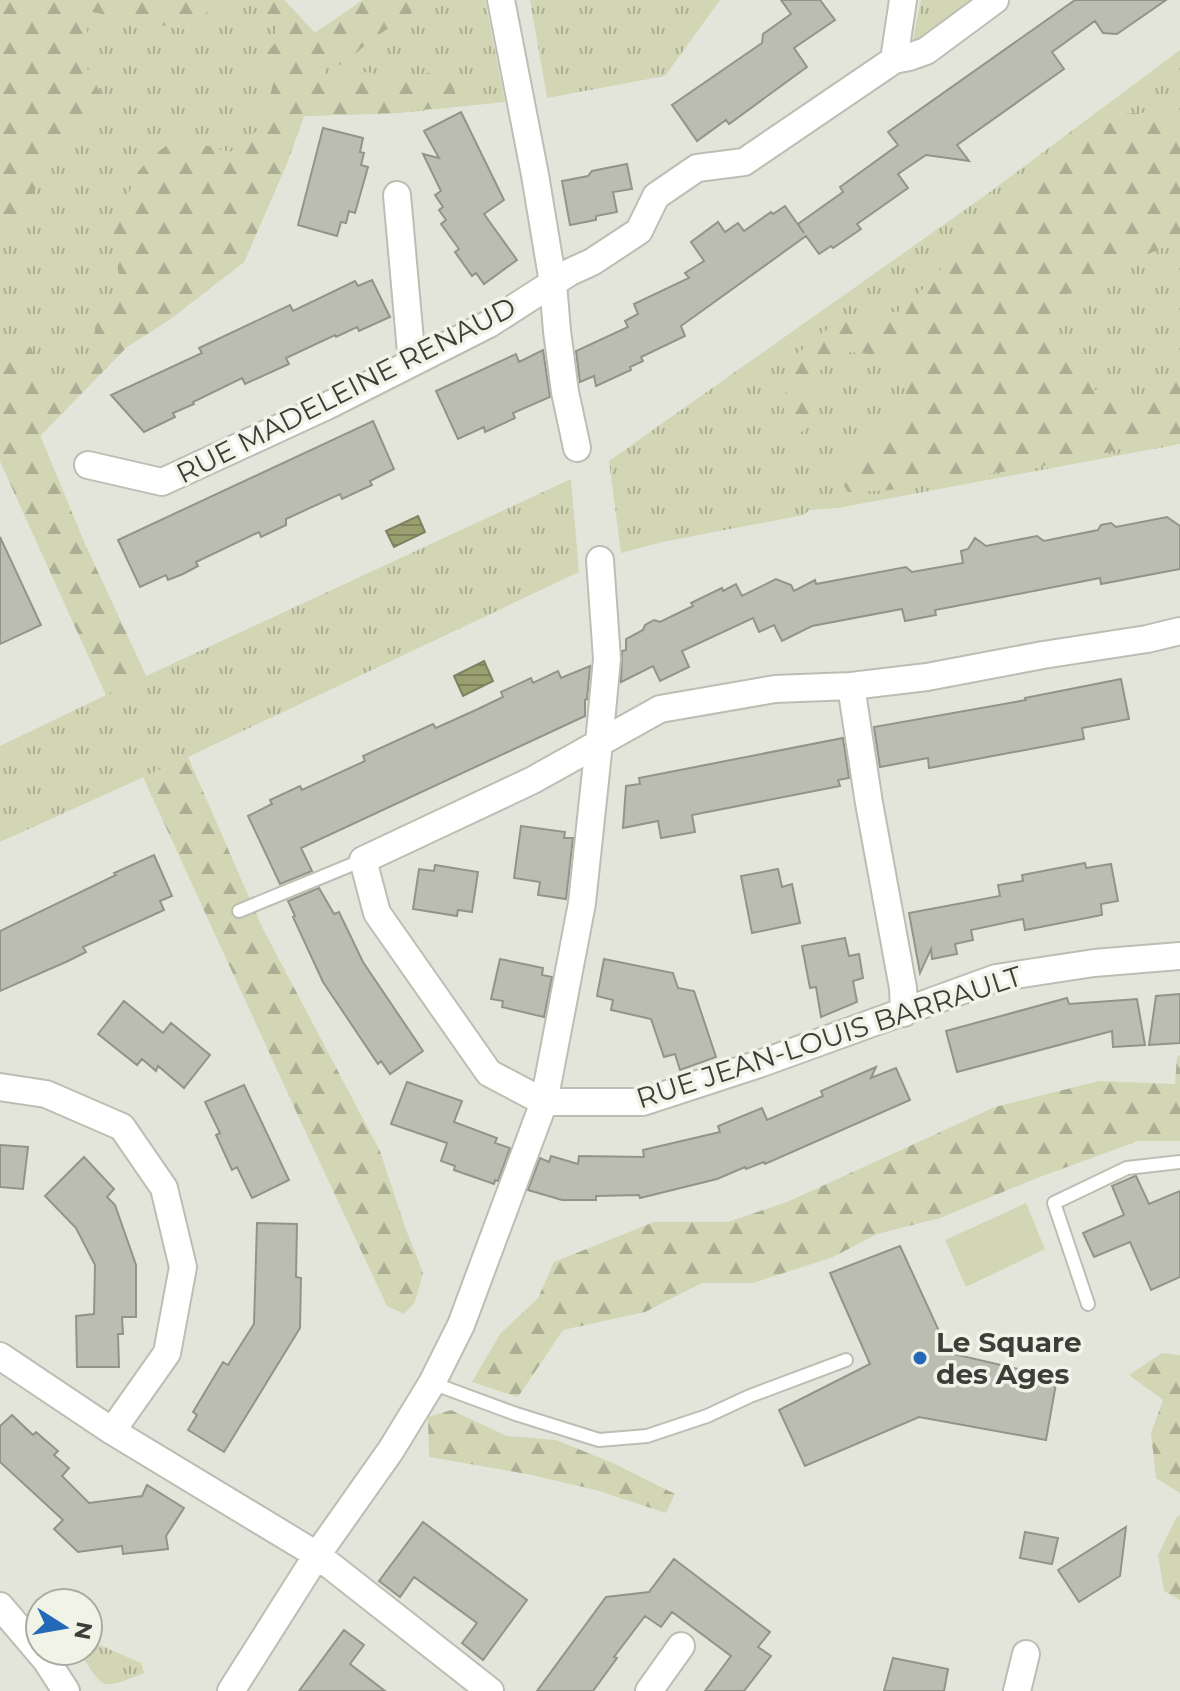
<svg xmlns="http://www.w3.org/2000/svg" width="1180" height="1691" font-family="Montserrat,sans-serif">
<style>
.grass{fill:url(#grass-tufts)}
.forest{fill:url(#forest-firs)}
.pitch{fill:#d2d6b4}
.water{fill:url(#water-rules);stroke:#7e8260;stroke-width:2}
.building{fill:#bcbdb2;stroke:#939489;stroke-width:2}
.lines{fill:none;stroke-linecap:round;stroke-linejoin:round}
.lane-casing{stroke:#bdbeb3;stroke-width:16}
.street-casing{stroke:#bdbeb3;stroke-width:30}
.lane{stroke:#fff;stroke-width:12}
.street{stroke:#fff;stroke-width:26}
.poi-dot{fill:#2468b8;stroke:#f1f3e7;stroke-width:3}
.labels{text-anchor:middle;stroke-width:7;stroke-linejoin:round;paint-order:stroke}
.street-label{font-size:28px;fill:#3d3d39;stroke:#f1f3e7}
.poi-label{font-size:28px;font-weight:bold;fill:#3d3d39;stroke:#f1f3e7;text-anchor:start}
</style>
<defs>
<pattern id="grass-tufts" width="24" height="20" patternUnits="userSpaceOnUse" patternTransform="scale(2)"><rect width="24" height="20" fill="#d2d6b4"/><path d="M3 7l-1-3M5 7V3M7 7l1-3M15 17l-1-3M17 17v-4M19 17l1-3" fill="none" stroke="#acaf93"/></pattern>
<pattern id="forest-firs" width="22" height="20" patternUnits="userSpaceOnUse" patternTransform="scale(2)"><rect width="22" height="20" fill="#d2d6b4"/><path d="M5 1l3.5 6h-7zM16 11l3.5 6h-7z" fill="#acaf93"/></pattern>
<pattern id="water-rules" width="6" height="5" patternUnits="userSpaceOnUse" patternTransform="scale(2)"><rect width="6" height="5" fill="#9a9f70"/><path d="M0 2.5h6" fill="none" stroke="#7f835d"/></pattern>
</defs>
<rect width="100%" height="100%" fill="#e4e5da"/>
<path class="grass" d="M0,0h284l31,33 48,-33h122l20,102 -106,11 -95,3 -17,47 -43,99 -75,58 -42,27 -87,89 44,106 62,134 425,-197 8,93 -391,185 -188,85v-96l106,-51 -106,-234z
M530,0h190l-55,76 -118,22z
M921,0h51l-60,45z
M1180,50v394l-342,64 -29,2 -5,5 -142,27 -41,11 -12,-92 381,-269z
M88,1640l53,23 3,10c-45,18 -39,17 -66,-22h10z"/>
<path class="forest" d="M0,0h219l-30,30 -102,-19v57l23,42 -45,31 -41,66 -24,31z
M259,0h25l31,33 48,-33h68l-60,40 -26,23 -10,3h-11l2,10 14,1 28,-5 37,9 23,-8 23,7 8,25 -60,8 -95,3 -17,47 -43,99 -75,58 -42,27 -87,88 44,107 62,134 -40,19 -106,-234v-119l18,-7 14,14 8,36 15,-1 39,-37 1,-21 8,-11 15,-11 4,-17 -4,-16 -1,-27 -4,-14 25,-58 12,-14 20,-15 20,-2 40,11 32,-25 12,-47 -11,-8c1,-4 -1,-9 1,-14 5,-13 14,-9 13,-30l-2,-2h-6l-10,-11 2,-13z
M1155,112l25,5v120l-9,7 -29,13 -26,6 -53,34 -10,33 23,10 11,24 6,25 27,10 36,-6 24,-13v54l-79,20 -75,15 -42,5 -94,16 -42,2 -13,-20c17,-14 71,-56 71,-78 0,-13 -13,-28 -21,-38l-34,-4 -27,11 -15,29 2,34 -18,11 -10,-16 4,-43 7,-22 29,-24 35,-17 40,-3 21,-19 73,-81 60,-47 70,-51z
M188,757l74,170 118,224 25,76 18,46 -8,29 -11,12 -17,-8 -87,-186 -157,-343z
M1180,1055v86h-42l-101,37 -97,40 -63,16 -44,23 -80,26h-51l-57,29 -82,18 -45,67 -46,-15 28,-48 38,-36 16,-36 100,-40h74l59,-20 208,-95 104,-26 76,3 2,-28z
M1162,1353l18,2v138l-24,-15 -5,-45 12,-33 -34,-25z
M451,1410l56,26 49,4 59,24 60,30 -9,19 -70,-23 -69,-16 -98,-17 -1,-40z
M1180,1515v85l-16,-9 -6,-36 18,-37z"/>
<path class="pitch" d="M1026,1203l19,46 -79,38 -21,-47z"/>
<path class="water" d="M418,516l7,16 -31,15 -8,-16z
M484,661l9,20 -30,15 -9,-20z"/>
<path class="building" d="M781,0h39l15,20 -41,28 13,19 -78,57 -3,-4 -29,21 -25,-36 90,-62 1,-9 28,-20z
M1075,0h91l-49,34 -14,-1 -8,-12 -43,31 12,17 -107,76 12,16 -43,-6 -28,19 10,14 -51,36 4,5 -28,19 -2,-2 -12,8 -13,-18 -125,90 4,10 -44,21 2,4 -13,6 1,3 -35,16 -2,-10 -14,6 -4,-31 52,-24 -3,-6 13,-7 -4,-10 55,-26 -4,-5 19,-12 -13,-19 27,-20 7,10 13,-9 6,8 27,-19 2,2 12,-8 19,27 -6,-9 45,-32 -3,-5 58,-42 -10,-13z
M461,112l43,88 -20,14 33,46 -33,24 -8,-11 -4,3 -17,-24 4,-3 -18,-25 5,-4 -7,-10 4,-3 -8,-12 6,-4 -18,-37 16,4 -15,-27z
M323,128l40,10 -3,14 4,1 -3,12 7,2 -13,46 -6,-2 -3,12 -5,-1 -4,14 -39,-11z
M627,164l5,25 -19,3 4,20 -21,4v4l-26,5 -8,-44 26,-5 4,-5z
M372,280l18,37 -31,14 -2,-4 -21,10 -1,-2 -49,23 3,6 -44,20 -3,-6 -49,24 1,2 -21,9 2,4 -31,15 -33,-37 91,-42 -3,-5 91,-43 3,6 62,-30 3,5z
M543,350l7,47 -37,16 2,5 -30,14 -1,-5 -26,12 -22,-48 80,-37 3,8z
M373,421l21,48 -24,12 2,4 -30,14 -2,-5 -54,25v6l-25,12 -2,-5 -63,30 2,4 -15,8 -15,6 -2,-5 -26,12 -22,-47z
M1167,517l13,9v43l-79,15 -1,-6 -97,19 -68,13 1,5 -31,6 -3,-12 -90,17 -30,15 -8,-16 -15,7 -6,-14 -71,33 7,16 -29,14 -7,-15 -32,16 1,-31 4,-1v-11l17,-9 2,-5 9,-5 6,2 33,-16 -2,-3 31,-15 1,3 13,-7 6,12 34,-17 15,6 3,6 21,-11 1,4 90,-17 6,5 51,-9 -2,-12 7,-2 7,-11 11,8 51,-10 7,5 54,-11 3,-5 10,-2 5,4z
M0,537l41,88 -41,19z
M590,666l-3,33 -2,1v16l-284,132 11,23 -32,13 -32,-68 24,-12 -2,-4 30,-14 2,4 63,-29 -2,-5 70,-32 3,4 42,-19 25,-12 -2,-5 30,-14 2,5 25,-12 3,7z
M1121,679l8,40 -47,9 2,11 -155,29 -1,-10 -48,9 -6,-40 152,-27 -1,-2z
M843,738l6,40 -11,2 2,6 -148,29 3,17 -34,6 -3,-17 -35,7 3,-42 14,-2 -1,-6z
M521,826l44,6 -1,6h9l-7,61 -28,-4 2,-13 -26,-4z
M154,855l18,41 -12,5 4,9 -81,37 3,5 -18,9 -68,30v-60l116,-56 -2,-2z
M1085,863l1,5 25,-4 7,37 -17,3 1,11 -77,15 -2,-11 -52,11 2,10 -18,4 2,10 -25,5 -1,-10 -11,24 -11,-60 91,-17 -2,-11 25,-4 -1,-6z
M435,865l43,7 -6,40 -14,-2 -1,6 -44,-7 6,-40 15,2z
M778,869l4,18 10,-3 8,39 -48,10 -11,-57z
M319,888l15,26 5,-2 24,50 60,89 -33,23 -9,-13 -3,3 -55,-82 -30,-65 2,-1 -7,-15z
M845,938l4,18 10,-2 4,24 -10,3 4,21 -36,15 -5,-30 -6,1 -8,-42z
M500,959l43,9 -1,7 10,2 -8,40 -42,-10 1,-6 -12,-2z
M604,959l69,14 5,15 16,3 22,66 -36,13 -5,-16 -11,3 -13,-38 -40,-9 2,-10 -16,-4z
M1180,994v49l-31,2 7,-49z
M1067,998l2,6 68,-5 8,46 -32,2 -1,-16 -155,41 -11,-41z
M124,1001l39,32 8,-10 39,32 -26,33 -26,-22 -2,5 -14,-12 -5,6 -39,-31z
M876,1067l-5,11 25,-10 14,32 -145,64 -1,-2 -18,7 -1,-2 -28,12 -77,19 -1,-3 -43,1v4h-34l-34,-10 12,-32 9,4 2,-6 27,8 1,-8 65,1 -1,-7 77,-18 -2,-6 44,-18 5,12 56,-24 -2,-5z
M407,1082l55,19 -8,21 43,16 -2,5 15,5 -12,33 -3,-1 -1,4 -40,-14 1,-4 -14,-5 6,-18 -56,-19z
M244,1085l45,95 -37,18 -15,-31 -5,3 -16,-35 4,-2 -15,-31z
M0,1145l28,2 -5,42 -23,-2z
M84,1157l30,32 -7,8 8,8 21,60v52h-14l1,17h-5l1,33h-42l-1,-51 18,-2 1,-49 -19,-37 -31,-32z
M1135,1176h1l13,28 31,-13v86l-29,13 -21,-48 -36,15 -11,-24 41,-18 -12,-29z
M257,1223l40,1 -1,53 5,1 -1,50 -76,124 -36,-22 9,-15 -4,-3 30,-50 5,3 26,-41z
M900,1246l49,107 108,25 -11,62 -127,-23 -114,49 -26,-56 91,-46 -40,-91z
M12,1415l21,20 3,-3 22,19 -4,4 15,13 -7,8 27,27 53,-7 5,-11 37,23 -18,28 2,13 -45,5 -1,-8 -44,6 -24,-23 9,-9 -63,-58v-36z
M423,1522l104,78 -44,60 -21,-17 15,-20 -63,-46 -14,20 -21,-16z
M1126,1527l-6,49 -41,26 -21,-32z
M1025,1532l33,6 -6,26 -32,-6z
M674,1559l96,73 -12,15 13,9 -27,35h-39l26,-35 -59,-44 -11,15 -16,-11 -31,41 3,1 -24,33h-56l69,-94 43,-5z
M344,1630l20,15 -14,19 35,27h-86z
M893,1658l55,11 -4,22h-60z"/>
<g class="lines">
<defs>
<path id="lane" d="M239,911l124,-51
M1088,1304l-34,-101 73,-35 53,-6
M432,1383l84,31 83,26 48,-4 60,-20 43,-20 96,-36"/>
<path id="street" d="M501,0l34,175 18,108 4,48 8,61 12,56
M894,60l9,-60
M397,195l15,168
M88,465l74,17 165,-76 162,-82 81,-52 22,-10 47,-31 17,-35 41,-28 47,-6 150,-102 15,-3 17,-6 69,-51
M1180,631l-33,8 -104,16 -116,22 -76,9 -76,3 -115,20 -127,71 -170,80 14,53 112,160 55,29h99l119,-39 234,-85 98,-15 86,-7
M851,686l18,117 34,185 1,25
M0,1087l46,7 76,33 42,61 19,79 -16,86 -55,78 -112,-75
M112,1431l205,124 173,136
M0,1606l46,54 20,31
M231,1691l86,-136 74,-105 41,-67 29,-58 83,-223 38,-199 17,-160 8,-84 -7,-99
M649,1691l32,-45
M1017,1691l9,-37"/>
</defs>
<use href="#lane" class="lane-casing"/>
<use href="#street" class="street-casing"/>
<use href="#lane" class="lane"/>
<use href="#street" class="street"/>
</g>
<circle class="poi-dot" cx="920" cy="1358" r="8"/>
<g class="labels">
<g class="street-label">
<text transform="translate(346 390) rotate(-27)" y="10">RUE MADELEINE RENAUD</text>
<text transform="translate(829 1037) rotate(-18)" y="10">RUE JEAN-LOUIS BARRAULT</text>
</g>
<g class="poi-label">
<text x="936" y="1352">Le Square<tspan x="936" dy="32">des Ages</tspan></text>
</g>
</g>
<g transform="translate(64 1627) rotate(101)"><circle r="38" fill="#f1f3e7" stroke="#a9aaa1" stroke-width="2"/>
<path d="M0-6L14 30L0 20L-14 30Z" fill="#2468b8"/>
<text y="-12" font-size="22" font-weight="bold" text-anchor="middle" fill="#3d3d39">N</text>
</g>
</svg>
